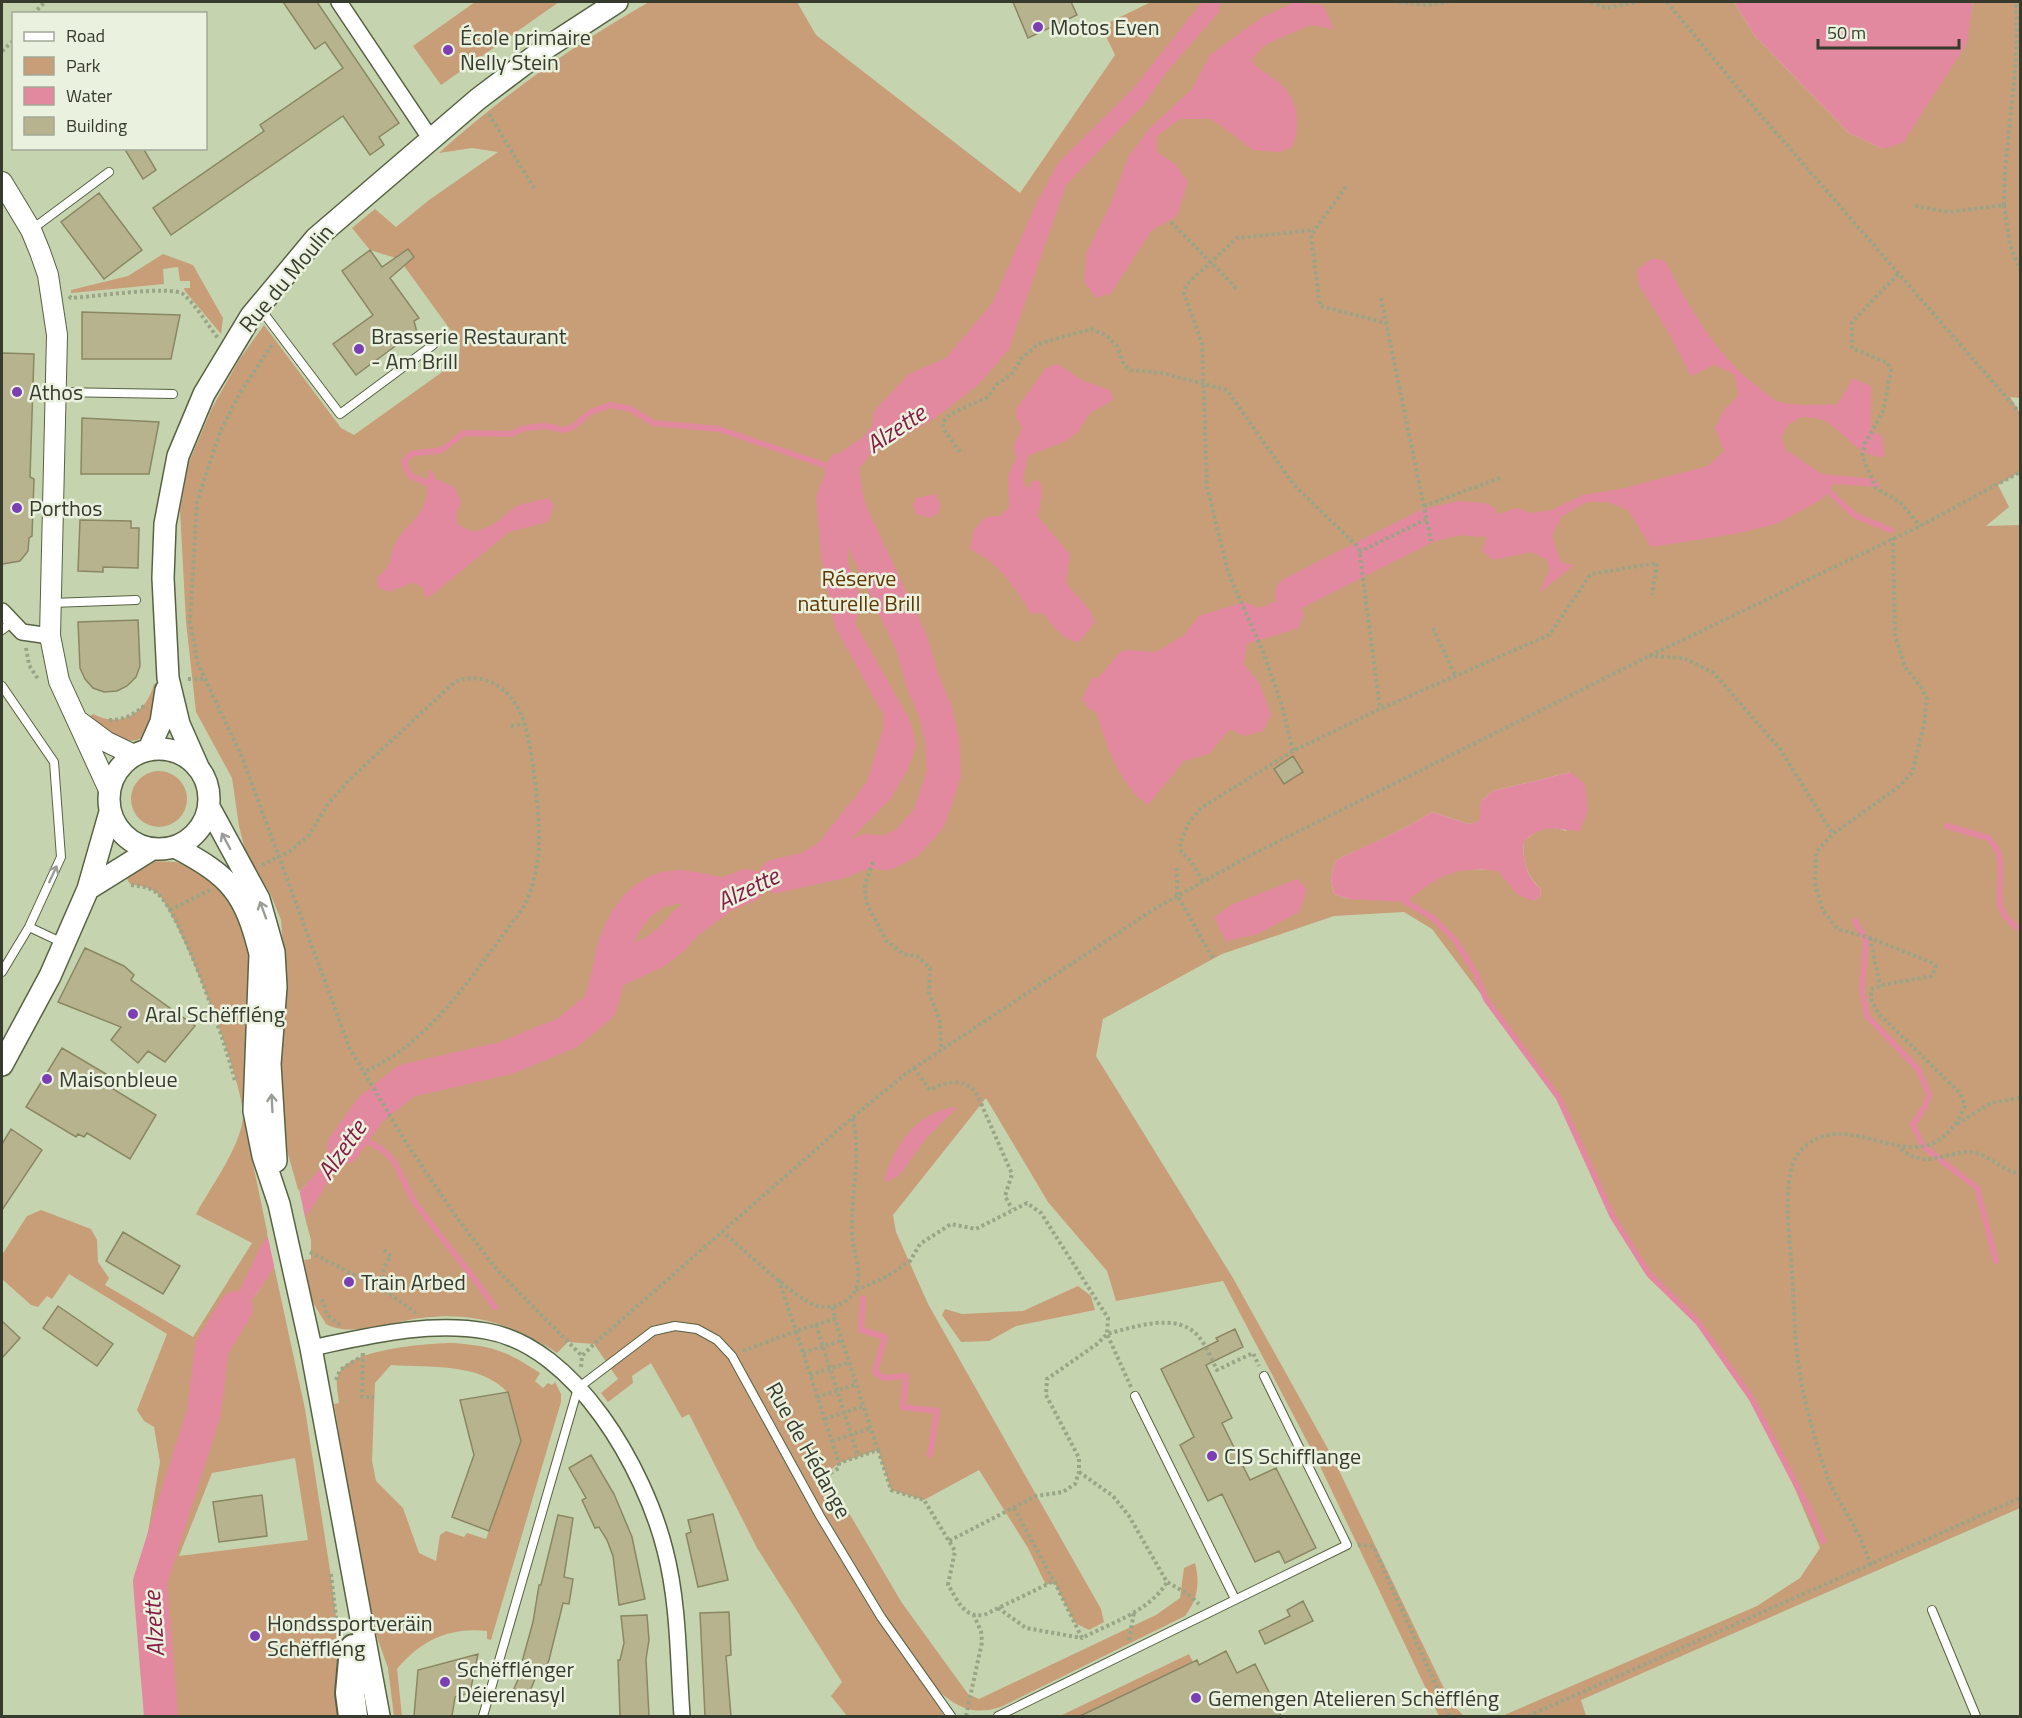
<svg xmlns="http://www.w3.org/2000/svg" width="2022" height="1718" font-family="'Titillium Web',sans-serif">
<style>
.green{fill:#c79e78;fill-rule:evenodd}
.water{fill:#e2889f}
.pier{fill:#c6d3af}
.lines{fill:none;stroke-linecap:round;stroke-linejoin:round}
.stream{stroke:#e2889f;stroke-width:6}
.river{stroke:#e2889f;stroke-width:34}
.building{fill:#b6b38e;stroke:#8a8763;stroke-width:1.5}
.service-casing{stroke:#576242;stroke-width:10}
.minor-casing{stroke:#576242;stroke-width:18}
.tertiary-casing{stroke:#576242;stroke-width:22}
.secondary-casing{stroke:#576242;stroke-width:24}
.motorway-casing{stroke:#576242;stroke-width:32}
.path{stroke:#9aa587;stroke-width:4;stroke-dasharray:3 3;stroke-linecap:butt}
.service{stroke:#fff;stroke-width:8}
.minor{stroke:#fff;stroke-width:15}
.tertiary{stroke:#fff;stroke-width:20}
.secondary{stroke:#fff;stroke-width:21}
.motorway{stroke:#fff;stroke-width:28}
.oneway{stroke:#9a9d96}
.poi-dot{fill:#7b3fb4;stroke:#eaf1de;stroke-width:2}
.labels{text-anchor:middle;stroke-width:5;stroke-linejoin:round;paint-order:stroke}
.poi-label{font-size:22px;fill:#363b2d;stroke:#eaf1de;text-anchor:start}
.street-label{font-size:22px;fill:#363b2d;stroke:#eaf1de}
.park-label{font-size:22px;fill:#613600;stroke:#eaf1de}
.water-label{font-size:24px;font-style:italic;fill:#851c43;stroke:#eaf1de}
</style>
<rect width="100%" height="100%" fill="#c6d3af"/>
<path class="green" d="M475,2h84l-118,83 -28,-39z
M649,2h148l19,33 204,158 95,-138 -9,-19 4,-14 41,-20h583l21,34 94,97 34,16 83,-106 7,-41h47v396l-10,-1 10,16v59l-22,13 11,22 -23,19 34,-1v983l-439,192 5,16h-84l255,-110 43,-28 20,-30 -44,-104 -24,-45 -54,-77 -49,-48 -36,-57 -54,-119 -127,-169 -28,-17 -70,4 -112,38 -119,65 -7,37 137,222 100,180 118,245 13,13h-25l-120,-252 -96,-183 -107,20 -9,-30 -59,-69 -62,-104 -93,117 3,17 32,72 173,305 3,13 -15,8 -14,-7 -21,-41 -8,3 -18,-37 -49,-78 -55,30 -33,-10 -13,-40 -39,13 -13,11 76,129 66,91 11,5 177,-84 24,-17 4,-30 11,-5c5,20 3,36 -10,53l-184,91c-35,11 -49,-5 -75,-26l18,35h-97l-16,-20 11,-14 -85,-134 -68,-134 -7,4 -31,-55 -19,13 1,7 -25,19 -7,-9 17,-14 -24,-35 -26,-2 -11,11c-44,-29 -83,-42 -136,-35 -27,3 -71,20 -95,6l-14,-23 -8,-41 7,-1v-19l-6,-22 63,-104 -69,79 -15,-53 -3,-59 5,-94 -5,-67 -11,-27 -24,-39 -7,-28 -7,-48 -36,-66 -10,-90 -6,-112 9,-48 23,-54 27,-48 25,-35 77,103 13,7 105,-75 1,-17 -61,-84 -29,-9 -18,-22 23,-19 21,18 33,-27 69,-48 -26,-4 -33,5c65,-58 134,-108 210,-151zM1571,772l-5,59c-18,-7 -29,-1 -42,10 -2,19 2,34 17,48l-1,8 -7,4 -35,-31 -34,-1 -115,30 -15,-5 -3,-16 4,-17c33,-17 67,-29 97,-49l37,12 11,-3 1,-20 12,-10z
M163,254l30,11 30,53 -2,16 -36,-43 -1,-3h6v-7h-10l-2,-14 -15,2 1,15 -93,9v-3l57,-14z
M159,683c-1,57 -24,79 -69,33l3,-2c28,15 54,-2 61,-30z
M131 799a28 28 0 1 1 56 0a28 28 0 1 1-56 0Z
M153,861l23,1 25,7 37,38 15,49 -4,157 -6,3 25,120 -54,108 44,-52 16,-26 31,143 26,168 10,80 -1,59h-193l-8,-132 21,-122 -6,-35 -10,-6 -7,-11 30,-76 -98,-60 -17,25 -5,-3 -9,11 -7,-2 -29,-26v-24l25,-39 14,-6 50,19 6,11 1,22 11,16 -4,7 88,52 59,-94 -56,-29c14,-26 46,-69 47,-98 1,-33 -62,-196 -84,-221 -8,-8 -19,-9 -29,-11l-4,-7 3,-7zM295,1458l13,82 -129,16 33,-83z
M1078,1286l13,10 4,14 -79,16 -27,15 -28,1 -19,-27 3,-6 17,5 61,-3z
M453,1343c40,3 54,8 87,30l-5,8 8,7 5,-5 4,2 3,-3 6,12v8l-70,238 -4,-1v-8c-37,-4 -66,9 -90,38l5,47h-8l-6,-48 -17,-48 -37,-216 5,-1c-1,-11 -5,-23 1,-32 14,-22 88,-28 113,-28zM391,1365c37,3 90,-3 117,28l13,48 -35,98 -19,-6 -3,4 -18,-6 -6,4 -4,26 -17,-8 -16,-45 -27,-27 -4,-20 3,-78z
M1189,1654l4,8 -97,47 4,7h-40z"/>
<path class="water" d="M1202,2h18l-1,10 -54,62 -19,28 -80,83 -57,164 -30,35 -45,35 -62,34 -20,24 -4,30v56l13,36 -6,24 56,99 5,24 -9,25 -16,27 -37,38 -22,18 -30,17 -36,12 -10,9 -49,15 -29,-20 45,1 38,-18 21,-4 36,-23 49,-61 16,-53v-15l-48,-87 -13,-64 -6,-66 16,-42 7,-2 23,-15 10,-12 2,-15 35,-37 37,-16 47,-56 42,-96 23,-43 74,-73z
M1295,2l28,3 11,24 -24,-4 -45,20 -13,14c6,12 14,13 24,21 22,17 25,41 17,66l-13,6 -27,-2 -41,-31h-32l-23,17v16l17,11 14,19 -11,34 -25,14 -41,63 -15,5 -12,-17 3,-29 25,-51 16,-44 21,-28 43,-40 18,-34 51,-37z
M1734,2h239l-6,41 -64,100 -20,6 -34,-16 -94,-97z
M1653,258l12,3c25,47 50,93 93,126 6,4 12,11 19,14 19,7 40,2 60,4l16,-27 18,8v44l11,6 3,21c-28,0 -38,-23 -60,-36 -6,-4 -17,-3 -24,-4l-13,8 -7,12 5,13 36,24 53,5 6,8 -47,-3 -13,16 -45,24 -41,10 -84,13 -23,-37 -20,-8h-21l-25,14 -10,20 9,27 13,2 -35,28 11,-24 -4,-10 -15,-7 -38,8 -11,-9 5,-14 -5,-17 35,-12 15,5 20,-3 31,-15 38,-6 87,-23 16,-15 -9,-23 9,-18 15,-15 -5,-21 -19,-9 -24,11 -20,-39 -32,-52 -2,-15z
M1058,364l25,17 27,9 3,10 -23,13 -11,18 -13,10 -38,15 -5,23 5,11 4,-9h8l2,11 -4,25 32,37 -4,29 25,29 4,10 -16,20c-17,-1 -26,-17 -36,-29l-12,1c-14,-24 -34,-55 -61,-64l4,-21 12,-12 14,-1 9,-8 -1,-32 8,-17 -2,-14 8,-18 -6,-9v-9l30,-41z
M431,469l5,10 18,8 7,14 -5,15 2,9 16,7 19,-7 23,-19 32,-8 6,7 -6,17 -39,10 -78,64 -6,1 -2,-10 -10,-4 -25,9 -10,-5 -1,-9c19,-16 10,-19 19,-36 7,-13 23,-23 28,-37 6,-15 -1,-19 7,-36z
M936,494l4,10 -2,10 -8,4 -14,-4 -3,-9 3,-7z
M1292,594l12,20 -5,14 -52,16 -3,20 16,20 11,31 -8,16 -19,5 -14,-7 -21,25 -25,7 -36,44c-26,-16 -44,-63 -51,-92l-9,-5 -6,-9 10,-20 8,-3 20,-24 8,-2 28,2 27,-16 16,-20 45,-14 16,6z
M1571,772l14,12 3,27 -8,20c-27,-1 -33,-9 -56,10 -2,19 2,35 17,48l-1,8 -7,4 -16,-7 -19,-23c-42,-6 -60,5 -92,31l-57,-3 -15,-5 -3,-16 4,-17c32,-17 67,-29 97,-49l37,12 10,-3 2,-20 12,-10z
M1298,879l9,11 -8,22 -41,22 -32,7 -12,-23 17,-13z
M958,1107l-31,30 -28,39 -15,6c9,-36 34,-72 74,-75z
M370,1110l-50,85 -62,97 -46,55 49,-101 38,-53z"/>
<path class="pier" d="M299,1189l7,33 -31,48 -8,-37z"/>
<g class="lines">
<path class="stream" d="M425,482l-16,-7 -5,-13 7,-8 31,-4 22,-17 47,1 14,-6 21,-2 17,4 10,-3 18,-15 19,-7 21,4 22,14 66,6 117,40
M1828,491l28,25 35,14
M1947,826l42,12c3,5 9,11 10,17 7,29 -13,54 21,74
M1406,902l27,16 23,23 20,33 10,25 73,99 54,119 36,57 49,48 54,77 60,116 11,26
M1855,921l11,19 -4,49 5,27 51,53 11,25 -4,13 -12,18 10,21 54,42 19,73
M352,1136c10,4 25,8 33,16 15,13 20,36 31,52 26,35 54,67 79,103
M863,1299l-2,31 24,7 -10,35 9,6 22,-2 -3,31 34,4 -7,44"/>
<path class="river" d="M1292,594l137,-69 31,-7 22,2
M776,876l63,-14 28,-11 20,2 21,-11 21,-24 15,-44 -2,-34 -7,-30 -12,-28 -11,-38 -64,-137 -6,-36
M609,973c5,-37 25,-84 69,-86 14,0 32,6 46,8
M344,1147l26,-37 36,-29 100,-23 61,-25 33,-27 9,-33 46,-21 17,-13 14,-16 38,-28 23,-9
M161,1716l-11,-134 54,-170 8,-65 24,-39"/>
</g>
<path class="building" d="M283,2h34l82,121 -20,14 5,8 -14,10 -27,-39 -172,119 -18,-27 111,-77 -4,-6 83,-57 -18,-26 -10,7z
M1013,2h58l6,13 -49,23z
M124,148h19l13,22 -13,9z
M99,193l43,57 -38,29 -43,-57z
M408,249l6,8 -24,21 29,40 -5,3 5,19 -14,-1 -49,36 -23,-31 40,-29 -31,-44 28,-21 12,17z
M82,312l98,3 -9,44h-89z
M2,353l32,1 -4,123 4,2 -2,57 -3,2 -1,13 -8,10 -18,3z
M82,418l77,4 -10,52h-68z
M80,520l51,1v7h8l-1,40 -35,-1v5l-25,-1z
M138,620l2,46 -4,11 -9,9 -10,5 -13,1 -11,-4 -8,-9 -5,-11 -2,-46z
M1293,756l10,16 -19,12 -10,-15z
M85,948l39,18 10,9 -3,5 64,46 -30,36 -17,-11 -10,12 -27,-23 10,-13 -63,-25z
M62,1048l56,33 -5,8 43,26 -26,44 -43,-26 -3,4 -6,-3 -2,3 -50,-30z
M11,1129l31,21 -40,60v-66z
M123,1232l57,34 -17,28 -57,-33z
M58,1306l55,38 -16,22 -54,-38z
M2,1321l18,17 -18,20z
M1235,1329l8,18 -37,18 26,53 -10,5 28,57 26,-12 40,80 -31,15 -6,-12 -24,11 -33,-68 -14,7 -28,-56 14,-8 -33,-68 57,-28 -2,-3z
M508,1392l13,49 -32,90 -37,-14 22,-62 -14,-55z
M591,1455l23,39 18,43 13,62 -26,6 -6,-49 -6,-16 -8,-13 -4,1 -13,-28 4,-2 -17,-30z
M262,1495l5,41 -48,6 -6,-40z
M713,1514l15,66 -30,7 -12,-53 5,-2 -3,-12z
M558,1515l15,3 -9,59 9,2 -4,25 -6,-1 -14,57 -7,16 -5,-2 -9,22 -15,-5 9,-21 -2,-1 13,-47 6,-37h2z
M1303,1601l10,20 -48,23 -6,-13 31,-15 -3,-6z
M729,1612l2,43 -5,1 5,60h-26l-5,-103z
M647,1615l2,25 -3,19 3,57h-29l-2,-56h2l4,-17 -3,-27z
M1226,1651l11,22 18,-9 26,52h-201l117,-56 2,5z
M478,1654l-8,39 -15,4 -3,19h-38l4,-46z"/>
<g class="lines">
<defs>
<path id="service" d="M31,230l78,-58
M259,307l81,107 93,-69
M57,392l116,2
M51,603l85,-3
M2,630l9,-7
M2,686l52,76 7,95 -32,70 -27,45
M29,927l34,16
M1135,1396l100,203
M1932,1610l44,106
M483,1716l95,-328 75,-57 22,-5 22,3 20,11 15,16 88,160 61,101 70,99
M998,1716l349,-171 -83,-169"/>
<path id="minor" d="M339,2l91,136
M2,611l20,21 28,4
M311,1348c58,-12 117,-27 175,-17 90,15 159,139 179,219 14,54 13,111 17,166"/>
<path id="tertiary" d="M2,182l29,48 9,22 8,23 9,60 -7,301 9,45 50,109
M80,722l27,20 27,13"/>
<path id="secondary" d="M109 799a50 50 0 1 1 100 0a50 50 0 1 1-100 0Z
M149,749l12,-27 5,-32
M198,767l-19,-43 -11,-46 -5,-100 2,-54 13,-68 26,-62 47,-78 65,-78 162,-139 65,-49 74,-48
M209,807l50,92 15,53 2,35 -6,77 6,97
M175,847c55,29 70,45 85,107l-6,157 9,45 16,48 32,144 68,368
M88,889l64,-40
M2,1065l48,-89 38,-87 22,-77"/>
<path id="motorway" d="M353,1716l-3,-23 4,-44"/>
</defs>
<use href="#service" class="service-casing"/>
<use href="#minor" class="minor-casing"/>
<use href="#tertiary" class="tertiary-casing"/>
<use href="#secondary" class="secondary-casing"/>
<use href="#motorway" class="motorway-casing"/>
<path class="path" d="M1399,2l28,3 21,-3
M1591,2l15,6 32,-6
M1667,2l84,102 269,309
M33,14l12,-12
M2,51l12,-11
M489,114l45,74
M1346,187l-35,48 9,71 66,17
M2004,205l6,40 10,25
M1915,206l34,6 55,-7c0,-67 17,-136 12,-203
M1171,222l67,68
M1898,274l-46,48v26l36,15 3,7 -8,42 -18,31 -3,13 14,32 26,16 18,22
M69,296l2,2c20,-1 100,-13 112,-4 13,11 24,30 35,44
M1381,298l50,243
M272,345l-32,48 -20,39 -23,70 -7,120 8,42 44,93 108,292 57,95 50,74 41,53 84,85
M960,452l-16,-22 -1,-7 5,-7 11,-6 29,-13 9,-13 14,-9 10,-16 17,-15 53,-15 16,7 10,10 7,19 7,5 31,3 65,17 67,95 65,63 21,161
M1424,506l76,-28
M1359,552l68,-33
M1433,628l22,47
M26,648l3,17 9,14
M1649,656l35,2 30,15 66,76 53,85
M188,679h18
M109,720c15,0 25,-5 36,-15
M511,726l13,-2
M1293,751l-11,-45 -19,-54 -35,-80 -21,-85 -5,-144 -18,-49 2,-9 51,-47 77,-8
M873,862l-8,22 1,18 20,38 17,14 14,2 13,12 -1,24 11,30 1,26
M262,865l28,-14 19,-16 19,-31 21,-24 106,-98c27,-12 55,6 66,32 12,27 21,115 17,144 -3,19 -7,36 -16,52 -45,57 -91,135 -159,162
M1177,868v27l36,63
M1203,881l-12,-20 -10,-9 -1,-9 8,-19 13,-16 92,-57 87,-42 169,-74 42,-61 66,-11 -5,32
M131,885c9,1 18,2 26,8 25,21 69,152 78,188
M170,910l40,-20
M1870,938l10,48
M914,1068l16,22c15,-8 32,-13 46,2l36,82 -7,22 7,13
M1957,1124l34,-21 29,-5
M1901,1149c23,20 43,4 67,3 20,0 34,20 52,21
M722,1231c20,17 72,67 93,74 15,5 32,0 40,-14 9,-17 -3,-41 -3,-59 -1,-39 9,-75 1,-114
M384,1250l7,6c-10,14 -10,20 -4,35
M310,1252l77,40 29,21
M856,1290l30,-13 24,-16 10,-17 31,-20 25,5 51,-26 14,10 67,105 -1,16 -10,10 -50,35 -1,16 33,63v14l-4,12 -12,8 -27,4 -87,45
M322,1299l6,17 13,9
M833,1307l2,12
M816,1325l42,131
M743,1351l53,-20 -18,-53
M363,1353l-1,44h12
M803,1353l39,-13
M581,1367l1,-11 12,-12 259,-227 55,-45 248,-164 95,-53 396,-198 273,-131 100,-54
M810,1375l40,-13
M336,1380l4,-10 22,-14
M1131,1387l-24,-53c27,-7 71,-23 92,3 8,10 13,23 18,33l36,-17 6,13
M817,1397l40,-13
M825,1419l39,-13
M832,1441l39,-13
M878,1450l13,40 33,10 31,51 -7,34c10,15 15,33 36,30l70,-34 28,57c29,-15 68,-27 85,-56
M1079,1472l34,24 16,20 38,66 21,12 11,10
M815,1482l24,-14v-5l-43,-132 39,-12 43,131 -39,13
M1014,1508l40,73
M1358,1545l15,1 77,170
M1871,1565c-5,-12 -9,-25 -16,-37 -9,-18 -21,-33 -28,-52 -12,-36 -24,-76 -29,-114 -4,-30 -4,-60 -6,-90 -2,-32 -10,-84 3,-113 4,-9 15,-17 23,-21 51,-21 110,51 147,-32l-5,-13 -82,-80 -7,-14v-9l11,-5 50,-9 4,-9 -3,-4 -63,-25 -32,-9 -15,-18 -8,-27 1,-32 17,-18 64,-46 15,-15 12,-49 3,-25 -6,-12 -16,-20 -10,-32 -2,-97
M331,1574l7,61
M998,1608l28,20 56,10
M1129,1640l5,-28
M966,1716l16,-74 -1,-11 -7,-15
M1528,1716l492,-218"/>
<use href="#service" class="service"/>
<use href="#minor" class="minor"/>
<use href="#tertiary" class="tertiary"/>
<use href="#secondary" class="secondary"/>
<use href="#motorway" class="motorway"/>
</g>
<defs><path id="oneway-shaft" d="M-6 0H5M1.5-3L5.5 0L1.5 3" fill="none" stroke-width="1.6" stroke-linecap="round" stroke-linejoin="round" transform="scale(1.5)"/></defs>
<g class="oneway">
<use href="#oneway-shaft" transform="translate(226 841) rotate(-118)"/>
<use href="#oneway-shaft" transform="translate(53 874) rotate(-65)"/>
<use href="#oneway-shaft" transform="translate(263 910) rotate(-110)"/>
<use href="#oneway-shaft" transform="translate(272 1103) rotate(-93)"/>
</g>
<g class="poi-dot">
<circle cx="1038" cy="27" r="6"/>
<circle cx="448" cy="50" r="6"/>
<circle cx="359" cy="349" r="6"/>
<circle cx="17" cy="392" r="6"/>
<circle cx="17" cy="508" r="6"/>
<circle cx="133" cy="1014" r="6"/>
<circle cx="47" cy="1079" r="6"/>
<circle cx="349" cy="1282" r="6"/>
<circle cx="1212" cy="1456" r="6"/>
<circle cx="255" cy="1636" r="6"/>
<circle cx="445" cy="1682" r="6"/>
<circle cx="1196" cy="1698" r="6"/>
</g>
<g class="labels">
<g class="poi-label">
<text x="1050" y="35">Motos Even</text>
<text x="460" y="45">École primaire<tspan x="460" dy="25">Nelly Stein</tspan></text>
<text x="371" y="344">Brasserie Restaurant<tspan x="371" dy="25">- Am Brill</tspan></text>
<text x="29" y="400">Athos</text>
<text x="29" y="516">Porthos</text>
<text x="145" y="1022">Aral Schëffléng</text>
<text x="59" y="1087">Maisonbleue</text>
<text x="361" y="1290">Train Arbed</text>
<text x="1224" y="1464">CIS Schifflange</text>
<text x="267" y="1631">Hondssportveräin<tspan x="267" dy="25">Schëffléng</tspan></text>
<text x="457" y="1677">Schëfflénger<tspan x="457" dy="25">Déierenasyl</tspan></text>
<text x="1208" y="1706">Gemengen Atelieren Schëffléng</text>
</g>
<g class="street-label">
<text transform="translate(286 278) rotate(-50)" y="8">Rue du Moulin</text>
<text transform="translate(809 1450) rotate(61)" y="8">Rue de Hédange</text>
</g>
<g class="park-label">
<text x="859" y="586">Réserve<tspan x="859" dy="25">naturelle Brill</tspan></text>
</g>
<g class="water-label">
<text transform="translate(896 429) rotate(-34)" y="8">Alzette</text>
<text transform="translate(748 889) rotate(-26)" y="8">Alzette</text>
<text transform="translate(342 1150) rotate(-55)" y="8">Alzette</text>
<text transform="translate(154 1624) rotate(-94)" y="8">Alzette</text>
</g>
</g>
<rect width="2022" height="1718" fill="none" stroke="#363b2d" stroke-width="6"/>
<rect x="12" y="12" width="195" height="138" fill="#eaf1de" stroke="#a2a897" stroke-width="1.5"/>
<rect x="24" y="32" width="30" height="9" fill="#ffffff" stroke="#a2a897" stroke-width="1.5"/>
<text x="66" y="42" font-size="18" fill="#363b2d">Road</text>
<rect x="24" y="57" width="30" height="18" fill="#c79e78" stroke="#a2a897" stroke-width="1.5"/>
<text x="66" y="72" font-size="18" fill="#363b2d">Park</text>
<rect x="24" y="87" width="30" height="18" fill="#e2889f" stroke="#a2a897" stroke-width="1.5"/>
<text x="66" y="102" font-size="18" fill="#363b2d">Water</text>
<rect x="24" y="117" width="30" height="18" fill="#b6b38e" stroke="#a2a897" stroke-width="1.5"/>
<text x="66" y="132" font-size="18" fill="#363b2d">Building</text>
<path d="M1818 39v9h141v-9" fill="none" stroke="#363b2d" stroke-width="3"/>
<text x="1827" y="39" font-size="18" fill="#363b2d" stroke="#eaf1de" stroke-width="4.5" paint-order="stroke">50 m</text>
</svg>
